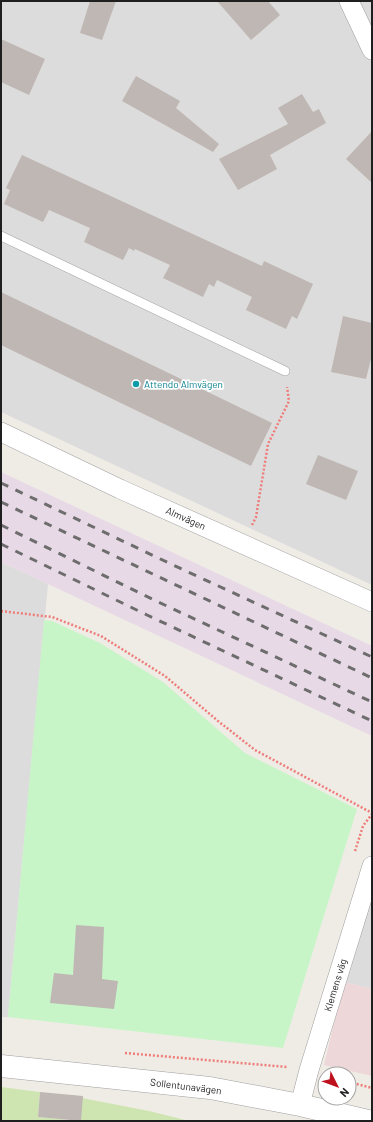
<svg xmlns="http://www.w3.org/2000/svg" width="373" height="1122" font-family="Barlow,sans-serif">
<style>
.residential{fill:#dddcdc}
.commercial{fill:#eed7d8}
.industrial{fill:#e8d9e6}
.grass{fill:#cee5b1}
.park{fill:#c8f5c8}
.building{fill:#bfb7b3}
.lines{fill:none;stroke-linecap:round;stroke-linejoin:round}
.service-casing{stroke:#a0a0a0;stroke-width:10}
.minor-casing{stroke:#a0a0a0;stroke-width:20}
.tertiary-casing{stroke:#a0a0a0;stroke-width:23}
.path{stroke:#ee7c79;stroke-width:2.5;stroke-dasharray:2 2;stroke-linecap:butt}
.service{stroke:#fff;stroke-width:9}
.minor{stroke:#fff;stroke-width:19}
.tertiary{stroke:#fff;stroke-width:22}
.rail{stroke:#6d6d6d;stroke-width:3;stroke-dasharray:8 8;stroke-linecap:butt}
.culture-dot{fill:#0f9aa8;stroke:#fff;stroke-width:1.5}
.labels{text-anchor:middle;stroke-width:3.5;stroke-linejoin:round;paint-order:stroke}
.culture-label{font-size:10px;fill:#0d838f;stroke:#fff;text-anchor:start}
.street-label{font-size:10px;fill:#1f1f1f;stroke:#fff}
</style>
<rect width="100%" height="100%" fill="#efece6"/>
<path class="residential" d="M1,1h371v584l-371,-173z
M1,562l47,22 -40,433h-7z
M372,889v100l-28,-7z"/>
<path class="commercial" d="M344,982l28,7v87l-48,-11z"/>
<path class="industrial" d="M1,472l371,174v90l-371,-174z"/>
<path class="grass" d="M1,1087l39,5 -2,25 42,4 2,-23 67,13 40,10h-188z"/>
<path class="park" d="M44,620l8,1 48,22 63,39 82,71 112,56 -74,239 -275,-31z"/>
<path class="building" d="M90,1h26l-14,39 -22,-7z
M217,1h51l12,14 -29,25z
M1,39l44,20 -16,36 -28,-13z
M136,76l44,25 -4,7 43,36 -6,8 -91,-51z
M302,94l11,18 6,-3 7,14 -56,32 7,14 -39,21 -19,-31 69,-35 -10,-16z
M372,131v52l-26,-24z
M22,155l240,111 2,-5 49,23 -16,35 -5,-3 -6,13 -40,-19 6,-13 -35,-17 -3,7 -5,-3 -6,13 -40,-19 7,-13 -35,-16 -1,2 -5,-3 -6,12 -39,-18 6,-14 -41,-18 -6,12 -39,-18 6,-14 -4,-2z
M1,292l271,131 -21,43 -250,-121z
M343,316l29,7v32l-6,24 -35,-7z
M318,455l40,16 -12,29 -40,-16z
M76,925l28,2 -2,52 16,2 -4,28 -64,-6 4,-30 19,2z
M40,1092l43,4 -2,25 -43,-4z"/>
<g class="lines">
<defs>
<path id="service" d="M1,236l284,135"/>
<path id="minor" d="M349,1l23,49
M1,432l119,57 252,113
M300,1105l9,-35 63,-204"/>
<path id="tertiary" d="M1,1066l209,22 90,17 68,16"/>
</defs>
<use href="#service" class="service-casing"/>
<use href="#minor" class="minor-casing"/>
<use href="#tertiary" class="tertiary-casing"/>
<path class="path" d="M252,525l4,-8 12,-73 21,-43 -2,-14
M1,611l51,6 49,19 64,40 53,45 37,29 117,63
M355,851l8,-25 9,-12
M125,1053l162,14
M349,1082l23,6"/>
<use href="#service" class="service"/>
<use href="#minor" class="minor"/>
<use href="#tertiary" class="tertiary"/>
<path class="rail" d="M1,483l172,82 199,92
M1,502l371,176
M1,525l153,75 218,102
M1,544l146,71 225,106"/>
</g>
<circle class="culture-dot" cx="136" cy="384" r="4"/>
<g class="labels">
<g class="culture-label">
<text x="144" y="388">Attendo Almvägen</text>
</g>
<g class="street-label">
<text transform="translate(186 518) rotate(24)" y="4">Almvägen</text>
<text transform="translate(335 985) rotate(-73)" y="4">Klemens väg</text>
<text transform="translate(186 1086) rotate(7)" y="4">Sollentunavägen</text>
</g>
</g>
<rect width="373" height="1122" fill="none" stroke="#1f1f1f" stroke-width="4"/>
<g transform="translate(337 1086) rotate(132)"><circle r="19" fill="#ffffff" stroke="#a5a5a5"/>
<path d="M0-3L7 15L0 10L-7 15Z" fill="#bd111e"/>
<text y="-6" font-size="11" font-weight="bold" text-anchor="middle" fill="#1f1f1f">N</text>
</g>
</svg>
